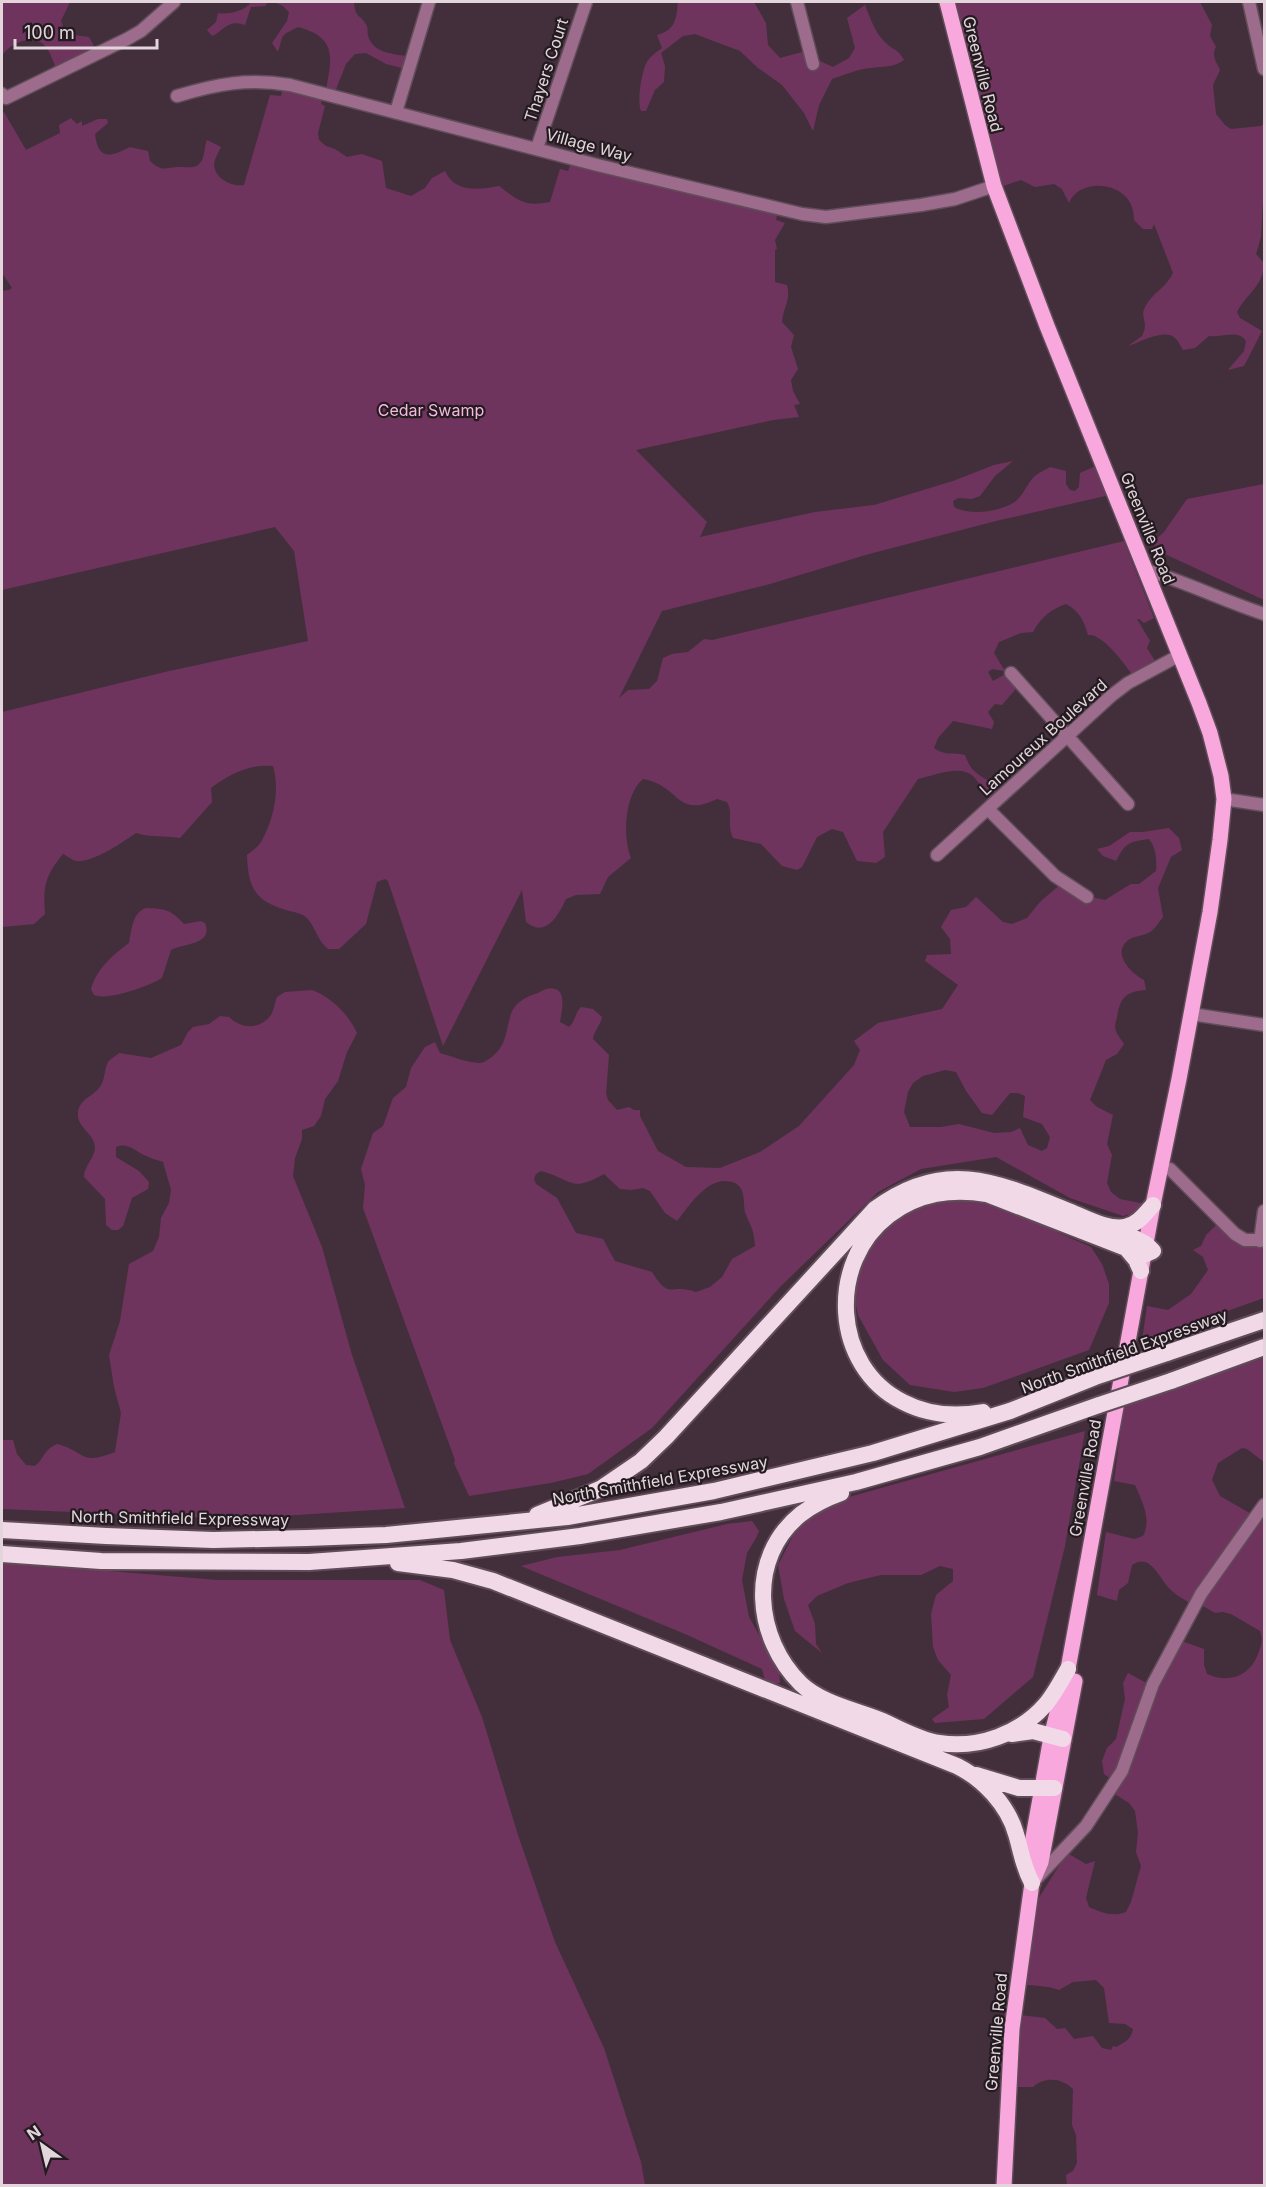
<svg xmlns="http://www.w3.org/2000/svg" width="1266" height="2187" font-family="Inter,sans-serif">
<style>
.green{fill:#6f345d;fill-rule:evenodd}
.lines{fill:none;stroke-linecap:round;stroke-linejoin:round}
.minor-casing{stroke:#604d59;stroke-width:15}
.major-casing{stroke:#604d59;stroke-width:18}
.highway-casing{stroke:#604d59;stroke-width:20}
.minor{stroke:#9d6c8c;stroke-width:12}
.major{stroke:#f8a8dc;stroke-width:15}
.highway{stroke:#f2d9e8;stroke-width:16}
.highway-bridge-casing{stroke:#604d59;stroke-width:20;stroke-linecap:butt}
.highway-bridge{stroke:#f2d9e8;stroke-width:16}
.labels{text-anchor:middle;stroke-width:4.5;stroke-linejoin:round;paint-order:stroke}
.street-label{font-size:16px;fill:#e2d5dc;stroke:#241b20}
.park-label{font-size:16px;fill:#f4b9df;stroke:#241b20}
</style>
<rect width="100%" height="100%" fill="#432f3c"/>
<path class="green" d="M2,2h68l-9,19 5,13 23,3 10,18 -41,19c-4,-10 -7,-23 -15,-30 -12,-10 -35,0 -41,12z
M251,2h17l-3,4 -14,1 -6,18c-17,-6 -19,4 -33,11l-5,-6 9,-8 2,-9c11,2 27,-2 33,-11z
M274,2h80c1,17 7,12 13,24 1,3 0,7 1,10 6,19 29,18 45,21l-3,13 -24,-6 -20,-11 -11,1 -9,10 -13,33 -8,-2c6,-34 15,-57 -27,-68 -20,10 -14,7 -20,25l-6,-9 15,-22 2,-9 -6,-6z
M678,2h76l12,21 2,22 12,13 26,-7 5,6 22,10 16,-9 6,-10 -8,-30 18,-13c5,13 11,30 22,39 8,7 11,5 17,16 -10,8 -21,6 -33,8 -13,1 -27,7 -39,11l-13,26 -6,26 -9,-18 -22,-28 -24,-17 -18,-17 -45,-17 -12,2 -22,17 4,13 -1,16 -9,8 -9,21h-5c-4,-11 0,-33 4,-45 3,-8 10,-13 17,-18l-5,-13c19,-5 19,-16 21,-33z
M948,2h252l12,23 -2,11 6,11c-5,8 0,14 4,23l-7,15 3,29 9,11 6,4 30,-3 3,-2v74l-1,2 -2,37 -5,17 8,9c0,23 -18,31 -27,49l3,6 22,13 -18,35 -16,4 16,-19 2,-10c-8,-12 -24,-3 -37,-5l-14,12 -12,2c-2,-3 -5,-10 -8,-12 -11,-10 -36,5 -47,8l14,-10c1,-3 3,-6 3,-10 0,-7 -4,-11 0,-19 7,-14 21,-19 28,-34l-19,-49 -2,5h-9l-9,-9c1,-40 -55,-44 -65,-17l-7,-14 -8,-5 -19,3 -14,-7 -21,7z
M283,88l39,10 -1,6 4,2 -7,27 1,7 7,6 9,3 12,8 15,-3 20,7 4,27 25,8 14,-8 7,-10 13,-7c10,22 33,19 54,15 20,15 25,21 51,16l10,-33 8,2 4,-10 206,50 -2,9 9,3 -10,17 2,9 -2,1v32l12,3c4,15 -4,23 -5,37l12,13 -3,12 7,22 -7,11 2,11 7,13 -6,1 5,12 -26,3 -137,30 71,72 -7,15 115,-25 59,-7 79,-24 41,-16 19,-4 -18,15 -15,20 -8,3 -14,-1 -5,3 1,6c16,9 43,5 59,-4 10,-6 13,-18 21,-26 4,-4 11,-7 16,-10l16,4v13l4,6 5,1 4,-4 1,-14 22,-10 12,31 -118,27 -127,33 -99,30 -108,27 -43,87 9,-8 21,-1 8,-8 6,-23 9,-4 16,-2 16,-13 8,1 412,-99 30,77 -10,5 -5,-4h-2l13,22 -3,7 10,16 -23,13c-8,-11 -31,-44 -46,-42 -4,-15 -9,-24 -22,-31 -16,6 -25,13 -33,28l-12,1 -22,9 -5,11 11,18 -13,-2 -4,3 5,9 16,-9 11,12 -18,21 -7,-1 -7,8 6,10 -2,7 -39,-8 -15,17 -4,10c10,8 20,4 31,7 5,14 10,18 22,25 5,3 10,9 14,14l-8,8c-8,-7 -12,-18 -20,-26 -13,-12 -40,0 -55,3l-35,53 2,25 -9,6 -19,-2 -14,-29 -11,-3 -15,8 -15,30 -5,3 -15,-4 -21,-22 -28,-6c-7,-15 1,-24 -6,-36l-10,-3c-42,20 -37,-14 -74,-20 -18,15 -21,57 -12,79l-23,19 -8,17 -24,1 -10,4c-7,15 -20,40 -40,23l-4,-32 -79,156 -55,-165 -3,-2 -8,3 -11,42 -27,25h-11c-11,-9 -12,-21 -21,-31 -5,-5 -14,-6 -21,-8 -32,-9 -38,-24 -39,-55 5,-4 11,-8 14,-13 13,-23 19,-52 12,-76 -24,-2 -43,8 -62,22l1,14 -32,36c-15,-3 -29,0 -44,-5 -13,9 -43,30 -60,28 -4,-1 -9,-5 -13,-7 -18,22 -20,32 -18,60l-11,10 -32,3v-215l163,-40 143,-31 -14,-90 -19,-24 -273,63v-299l7,-1 3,-2 -10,-15v-159l2,-2 22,38 34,-17 -1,-8 12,-7 6,6 5,-3v5l16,-7h9l1,4 -13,11c3,27 16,23 35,13l18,4 2,10c14,13 16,5 32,6 6,0 13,2 18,-4 5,-5 4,-16 7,-23l14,7c-2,5 -7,12 -7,18 1,14 18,22 30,20l26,-90 11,1z
M1264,484v116l-112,-52 4,-3 -4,-2 12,-11 23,-33z
M1169,828l10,10 3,12 -11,7 -13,31 5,29c-4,5 -8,12 -13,15 -7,4 -17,4 -23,9 -15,14 5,33 17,39l2,10c-20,1 -26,8 -29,27 -1,4 -3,10 -1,14 1,4 6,9 8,13l-7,10 -11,6 -16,40 7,7 16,8 -6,29 5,11 -5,28 4,9 9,7 30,6 1,4 -28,7 -53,-18 -74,-41 -75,12 -43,23 -98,95 -128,141 -64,46 -37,9 -82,13 -15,-33 1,-3 -92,-252 2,-23 -4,-16 12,-36 10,-7 10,-28 13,-11 5,-19 14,-21 10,-5 5,11c11,3 36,13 44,9 33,-17 16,-47 37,-61 5,-4 11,-6 17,-8 5,-3 11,-6 17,-4 12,3 6,25 5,33l9,5c6,-5 6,-14 12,-20l12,2 9,8c-1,8 -8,13 -9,22l16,16 -3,39 2,6 9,10 12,-3 5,3h6v6l18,35 28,16 34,1 40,-16 39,-26 55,-61 6,-15 -6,-9 24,-18 64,-14 16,-24 -33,-24 2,-6 24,-1 -1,-15 -9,-12 10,-17 15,-3 10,-10 27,25 9,2 15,-6 13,-16 23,-20 24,14 18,4 26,-16h8l17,-13c1,-12 0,-23 -7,-32 -20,3 -23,3 -33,22l-13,-5 -6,-7 12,-3 21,-14h13zM945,1070l11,2 10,19 16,22 10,2 18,-22h8l7,3 -2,21 19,7 8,13 -3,11 -5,3 -14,-6 -8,-17 -9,4 -17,1 -35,-9 -18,3h-31l-6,-15 4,-20 5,-9 10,-7zM541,1171c33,9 29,22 63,3l16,15 11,1 12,-2 7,3 15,22 12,8c13,-16 31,-46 55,-39 5,1 9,5 10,9 3,7 1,17 4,24 6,14 8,15 9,31l-23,13 -10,18 -12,10 -14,5c-26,-10 -25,10 -44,-20l-37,-11 -12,-22 -27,-6 -19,-35 -21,-14 -2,-5 2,-5z
M146,908c19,1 24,1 38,16l17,-3 4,2c9,22 -22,20 -34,27l-9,28c-13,8 -54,23 -68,17l-3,-6c6,-21 22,-34 38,-46 3,-14 3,-30 17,-35z
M312,990c18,6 37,25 45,43l-10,19 -9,29 -13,18 -4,17 -7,10 -12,4v9l-7,19 -2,18 29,71 30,108 53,153 -171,11 -232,-10v-69h11l4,14 9,11 9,1c11,-9 7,-15 22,-22 30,8 22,22 58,8l6,-39 -7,-26 -5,-32 11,-34 9,-57 24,-13 6,-14 2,-19 8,-15 2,-13 -8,-28c-6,-2 -13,-4 -19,-7 -10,-5 -17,-13 -28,-8v10l23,14 10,11 -1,7 -16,9 -9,28 -5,4h-6l-6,-5 -1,-26 -21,-22c0,-11 10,-18 11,-29 0,-14 -16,-19 -17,-32 -1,-16 13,-18 21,-28 6,-6 5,-18 9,-26 2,-3 8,-6 11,-9l32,5 30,-13 7,-13 5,-5 16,-3 11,-8 9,1c12,12 31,13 42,-2 3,-5 4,-13 6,-18l8,-5z
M959,1194l66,17 34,22 32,14 11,17 7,20v19l-20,47 -106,38 -29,4 -44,-7 -27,-25 -25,-45 -3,-14v-15l8,-29 15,-33 29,-20z
M1220,1221l14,12 30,6v59l-122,43 5,-35 21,4 23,-16 17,-24 -5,-13 -10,-7 8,-4 5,-11z
M1264,1358v104l-17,-13 -5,-1 -24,15 -6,17 8,16 33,19 11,-15v685h-197l-1,-10 7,-4 4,-8 -1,-28 -4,-10 1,-36c-11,-11 -28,-13 -40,-2h-22l2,-73 32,4 12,11 8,-1 9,11 19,-3 9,12 9,2 2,-4 3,1c9,-5 15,-7 17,-18l-8,-5 -16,-1 -5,-35 -8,-8 -23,2 -14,8c-12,-5 -27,-4 -41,-6l17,-80 32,-51 19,11 9,-3 -9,37 3,9c13,6 24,10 37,5l5,-10 10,-36 -5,-14 2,-19 -3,-22 -6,-8 -19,-12 4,-10 -10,-7 -2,-13 5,-13 9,-9 9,-40 -2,-16 5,-10 22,12 26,-46 28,10v16l3,9c22,10 43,2 51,-20 4,-10 5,-14 2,-23l-29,-17 -8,-2 -8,1 -19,-11 -4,2c-7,-4 -15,-8 -21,-14 -12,-11 -20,-38 -39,-25l-4,18 -9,7 -2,11 -20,-6 9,-63 28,7 9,-3c9,-16 -1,-35 -8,-51l-21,-4 10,-76z
M1085,1431l-20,115 -32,131 -49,42 -49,4 -3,-4 17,-12 -2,-12 4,-20 -13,-15 -5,-13 -2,-33 5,-19 17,-14v-12l-13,-3 -19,9h-40l-33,8 -31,13 -9,9 7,19 1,20 6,9 -27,-22 -11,-32 -6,-34 17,-33 29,-28z
M752,1521l7,10 -3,7 -9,15 -5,27 7,37 30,53 1,13 -14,1 -4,-15 -77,-35 -164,-68 36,-9 63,-7 107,-26z
M2,1562l215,18h203l24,10 6,50 32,77 36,118 37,107 49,106 37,114 4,23h-643z"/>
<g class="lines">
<defs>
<path id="minor" d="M797,2l16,62
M1249,2l15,67
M2,94l4,4 121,-59 14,-8 33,-29
M177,96c40,-12 71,-18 113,-11l307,80 205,49 24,3 95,-12 34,-6 39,-13
M396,112l33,-110
M537,148l49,-146
M1146,570c40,12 78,31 118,44
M1011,673l117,131
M1224,799l40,6
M988,809l67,67 32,21
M937,855l174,-159 17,-13 52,-28
M1191,1014l73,11
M1170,1169l65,65 10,6h19
M1260,1241l4,-30
M1036,1879l50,-53 36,-55 31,-87 48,-90 63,-89"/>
<path id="major" d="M947,2l47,184 53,140 152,377 11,30 11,43 3,23 -4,41 -10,72 -31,167 -26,126 -85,464 -17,68 -22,123 3,23 -20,146 -8,157
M1032,1883l9,-21 34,-181"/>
<path id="highway" d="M1126,1248l10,12 5,11
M1167,1353l97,-33
M1171,1381l93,-34
M983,1412c-27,5 -55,3 -80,-10 -71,-35 -76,-140 -14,-187 30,-22 62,-27 98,-21l157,61 9,-4 -7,-7 -30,-16
M841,1493c-14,5 -28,12 -40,21 -55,44 -46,125 0,170 20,19 54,26 79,36 19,8 39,20 59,23 40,6 81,-9 107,-39 9,-11 15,-23 22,-35
M537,1515l63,-26 41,-28 25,-24 209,-228c71,-53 125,-26 198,4 15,6 35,17 52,14 12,-2 20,-13 28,-22
M2,1530l104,6 107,4 94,-2 79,-3 181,-18 147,-26 159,-38 137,-42 85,-34
M2,1554l99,7 208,1 152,-11 119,-15 141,-24 135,-30 124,-35 119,-42
M398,1563l55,7 40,11 464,185c26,13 51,39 59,68 6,20 6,30 16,49
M1012,1734l21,-3 30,8
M976,1775l43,13h35"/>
</defs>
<use href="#minor" class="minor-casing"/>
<use href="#major" class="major-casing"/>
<use href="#highway" class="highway-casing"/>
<use href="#minor" class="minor"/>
<use href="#major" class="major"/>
<use href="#highway" class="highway"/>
<defs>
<path id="highway-bridge" d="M1095,1377l72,-24
M1099,1405l72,-24"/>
</defs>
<use href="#highway-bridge" class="highway-bridge-casing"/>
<use href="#highway-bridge" class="highway-bridge"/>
</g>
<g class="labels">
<g class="street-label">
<text transform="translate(546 70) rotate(-72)" y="6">Thayers Court</text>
<text transform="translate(983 74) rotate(76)" y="6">Greenville Road</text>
<text transform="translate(589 145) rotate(15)" y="6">Village Way</text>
<text transform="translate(1148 528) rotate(68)" y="6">Greenville Road</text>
<text transform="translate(1043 737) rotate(-42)" y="6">Lamoureux Boulevard</text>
<text transform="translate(1124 1351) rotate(-20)" y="6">North Smithfield Expressway</text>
<text transform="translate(1085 1478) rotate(-80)" y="6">Greenville Road</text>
<text transform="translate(660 1480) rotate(-10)" y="6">North Smithfield Expressway</text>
<text transform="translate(180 1518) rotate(1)" y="6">North Smithfield Expressway</text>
<text transform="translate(996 2032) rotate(-85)" y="6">Greenville Road</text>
</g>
<g class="park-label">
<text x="431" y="416">Cedar Swamp</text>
</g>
</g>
<rect width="1266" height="2187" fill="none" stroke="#e2d5dc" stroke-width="6"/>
<g transform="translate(42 2145) rotate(326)" stroke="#241b20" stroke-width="4.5" paint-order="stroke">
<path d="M0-4.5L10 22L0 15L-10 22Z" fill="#e2d5dc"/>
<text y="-9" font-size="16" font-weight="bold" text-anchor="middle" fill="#e2d5dc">N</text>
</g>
<path d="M15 39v9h142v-9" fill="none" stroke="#e2d5dc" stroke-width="3"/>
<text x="24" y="39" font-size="18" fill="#e2d5dc" stroke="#241b20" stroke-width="4.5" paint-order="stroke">100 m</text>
</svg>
